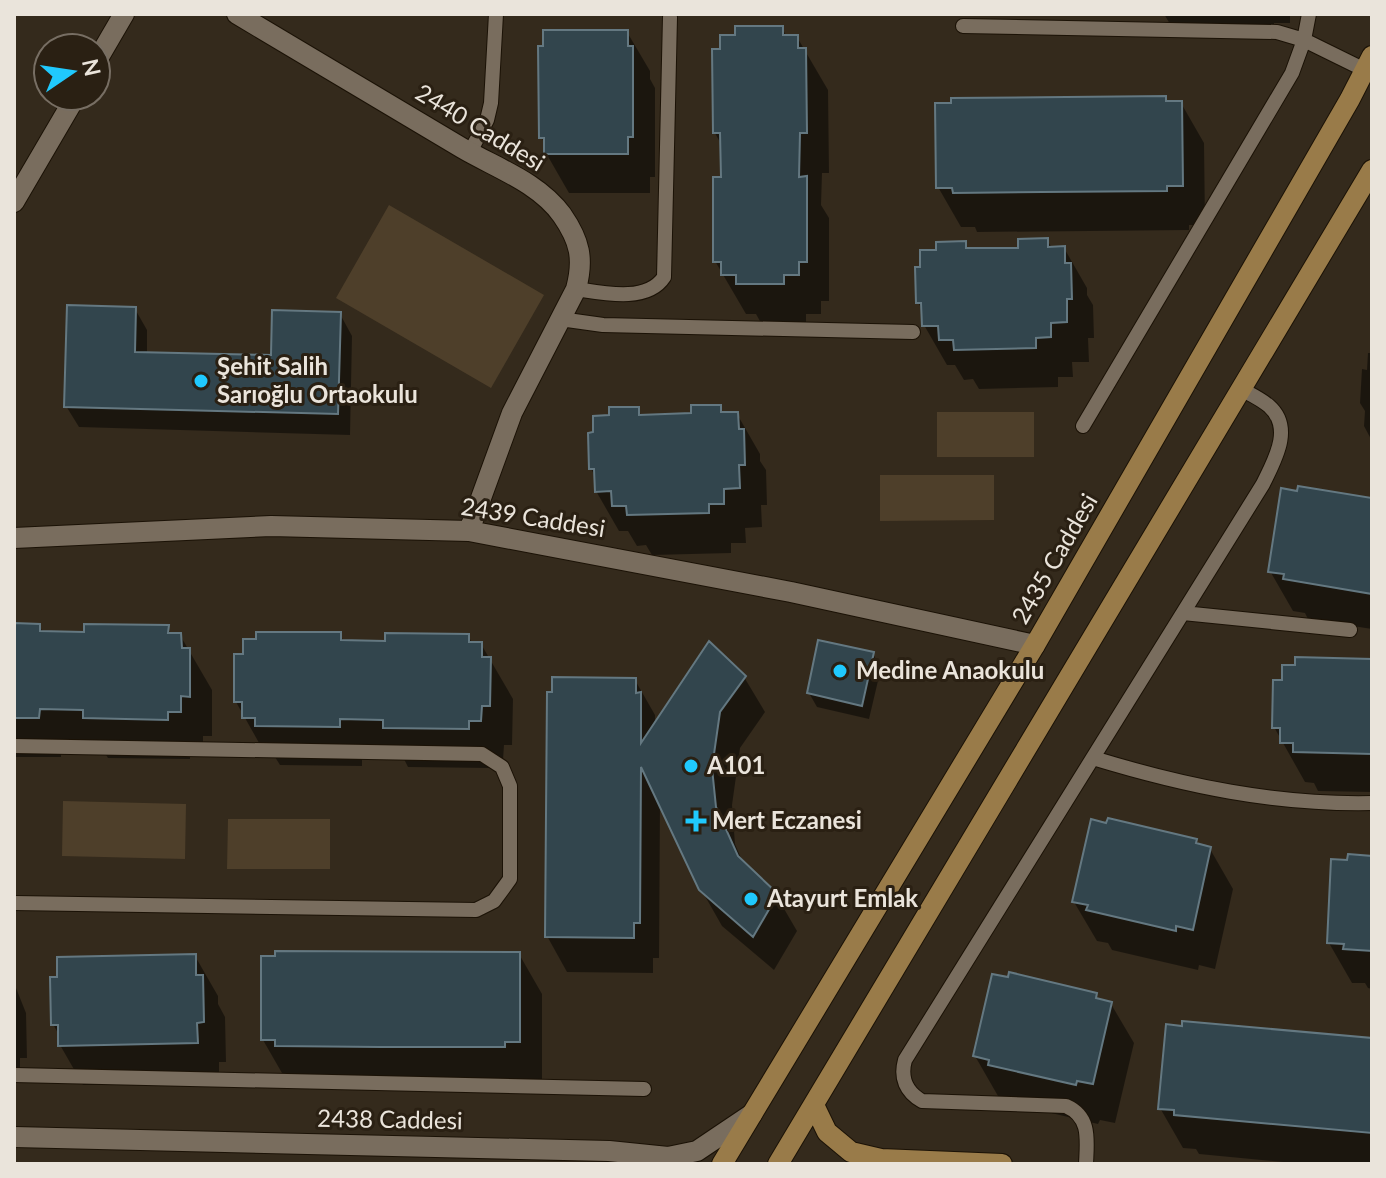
<svg xmlns="http://www.w3.org/2000/svg" width="1386" height="1178" font-family="Lato,sans-serif">
<style>
.green{fill:#4e3f2a}
.shadow{fill:#0007}
.building{fill:#32454d;stroke:#647881;stroke-width:2}
.lines{fill:none;stroke-linecap:round;stroke-linejoin:round}
.lane-casing{stroke:#1b1206;stroke-width:16}
.street-casing{stroke:#1b1206;stroke-width:22}
.secondary-casing{stroke:#1b1206;stroke-width:22}
.lane{stroke:#796d5e;stroke-width:14}
.street{stroke:#796d5e;stroke-width:20}
.secondary{stroke:#997b49;stroke-width:20}
.poi-dot{fill:#20c9fd;stroke:#2a2013;stroke-width:3}
.labels{text-anchor:middle;stroke-width:6;stroke-linejoin:round;paint-order:stroke}
.street-label{font-size:24px;fill:#eae4db;stroke:#2a2013}
.poi-label{font-size:24px;font-weight:bold;fill:#eae4db;stroke:#2a2013;text-anchor:start}
</style>
<rect width="100%" height="100%" fill="#342a1c"/>
<path class="green" d="M389,205l155,90 -53,93 -155,-90z
M937,412h97v45h-97z
M880,475h114v45l-114,1z
M63,801l123,3 -1,55 -123,-3z
M228,819h102v50h-103z"/>
<path class="shadow" d="M1164,14h126v9h-16v5l-104,-4z
M782,28l5,9h10l31,53 1,83h-7l-1,32 8,13v83h-8v13h-15v9h-45l-5,-9h-10l-31,-53 8,-82 -1,-33 -7,-13 7,-82z
M627,32l23,39v8l5,9v89h-5v16h-81l-23,-40v-7l-5,-9z
M1165,98l3,5h13l23,40 1,82h-16v5l-212,2 -2,-5h-14l-23,-40z
M1047,240l5,8h12l23,40v7l6,10 1,33h-6l1,24h-17l1,15h-15v10l-79,2 -6,-10 -9,1 -9,-15h-8l-23,-40 -1,-13 -5,-10 4,-33 16,-17 27,-9 4,7h51z
M135,309l12,21v24l125,3 68,-43 12,22 -2,99 -271,-8 -13,-21z
M1368,353h4v88l-8,-15 1,-15 -5,-8 2,-34 5,1z
M720,407l4,7h13l23,40v7l6,9 1,35h-6l1,22 -17,1 1,15h-15v10l-79,2 -6,-10 -9,1 -9,-15h-9l-23,-40v-13l-5,-9 4,-35 17,-17 26,-8 4,8 52,-2z
M1298,493l74,7v129l-64,-10 -3,-6 -12,-2 -23,-40z
M14,625l25,1 5,7 42,1 81,-7 5,8h8l32,55v46h-9v15h-13v8l-82,-1 -5,-8 -42,-1v8h-47z
M340,634l4,8 43,1 81,-7 5,8h8l32,55 -1,46h-8l-1,15h-13v8l-82,-1 -4,-8 -42,-1v8l-82,-1 -5,-8h-8l-31,-55z
M873,654l8,14 -12,51 -52,-12 -8,-14z
M1372,661v131l-54,-1 -4,-8 -9,-1 -31,-55z
M744,677l21,35 -25,36 -8,57 3,39 9,21 32,30 21,36 -23,39 -52,-44 -21,-37 -41,-86 -1,155h-6v15l-86,-1 -20,-36 88,-256 20,35v10z
M1108,825l88,15 3,6 11,3 23,40 -18,80 -16,-4 -1,5 -86,-20 -4,-7 -11,-2 -23,-39z
M1372,858v131l-4,-1 -3,-5h-13l-23,-40 20,-81z
M519,954l23,40v87l-256,-1 -23,-40z
M195,956l23,40v8l7,13 1,45h-7v21l-136,2 -23,-40v-8l-7,-13z
M14,983l12,30 1,45h-7v21h-6z
M1096,995l4,6 11,3 23,39 -19,80 -15,-3 -2,4 -85,-20 -4,-6 -11,-2 -23,-40z
M1184,1028l188,12v124h-68l-105,-10 -3,-5 -13,-1 -23,-40z"/>
<path class="building" d="M735,26h48v9h15v13h8l1,85h-7l-1,44 8,-1v86h-8v13h-15v9h-48v-9h-15v-13h-8v-85h8l-1,-44h-7l-1,-84h8v-14h15z
M543,30h85v16h5v91h-5v17h-84v-16h-5l-1,-92h5z
M1166,96v5h16l1,85h-16v5l-124,1 -90,1 -1,-5h-16l-1,-85h16v-5z
M1048,238v9l17,-1v17h6l1,36h-5v23l-16,1v14l-15,1v10l-82,2 -1,-10h-14l-1,-14h-16l-1,-23h-5l-1,-36h5v-17h16v-8l30,-1v7h52v-9z
M67,305l69,2 -1,45 136,3 1,-45 69,2 -3,102 -274,-7z
M691,405h30v7h17l1,17h5l1,36h-6l1,23 -16,1v15h-15v9l-82,2 -1,-9h-14l-1,-15 -16,1 -1,-23h-5l-1,-36 5,-1v-16l16,-1v-8h30v8l52,-2z
M1298,486l74,12v96l-89,-15 1,-5 -16,-2 13,-84 16,3z
M14,623l26,1v7l44,1v-8l85,1 -1,8h13l1,15h8v49l-9,-1v16h-13v8l-85,-2v-8l-43,-1 -1,9h-25z
M256,632h85v8l44,1v-8l84,1v8h13v15h9l-1,49h-8l-1,15h-12v8l-86,-1v-8l-43,-1v8l-85,-1v-8h-13v-16h-8v-48h9v-15h13z
M818,640l56,12 -12,54 -55,-13z
M709,641l37,35 -26,36 -8,56 4,39 22,49 40,38 -25,43 -54,-47 -58,-123 -1,156h-6v15l-89,-1 2,-245h5v-15l84,1v15l5,-1v51z
M1295,657l77,2v95l-79,-2v-9h-13v-15h-8l1,-48h9v-15h13z
M1108,818l89,21 -1,4 15,4 -18,83 -17,-4v5l-90,-21 2,-5 -16,-3 19,-83 15,4z
M1348,854l24,2v95l-29,-2 1,-5 -17,-1 4,-84 16,1z
M275,951l245,1v90h-15v5h-125l-105,-1v-6h-14v-84h14z
M196,954v21h7l1,47 -7,1 1,20 -140,3v-21h-7l-1,-48h7v-20z
M1009,972l88,21 -1,5 16,4 -19,82 -16,-3 -1,4 -88,-20 1,-5 -16,-4 19,-82 16,3z
M1182,1021l190,17v95l-198,-18v-5l-16,-1 8,-85 16,2z"/>
<g class="lines">
<defs>
<path id="lane" d="M963,26l314,6 27,8 61,30
M470,152l17,-32 4,-17 5,-89
M576,289c27,4 71,14 88,-12l6,-260
M560,319l43,6 310,7
M1083,426l209,-353 12,-33 5,-26
M1183,613l167,17
M14,746l468,8 20,13 8,19v93l-16,22 -18,9 -462,-7
M1093,758c92,28 182,47 279,45
M14,1075l630,14
M1086,1164c1,-24 5,-47 -20,-58l-144,-5c-16,-9 -22,-23 -17,-41l358,-576c11,-23 31,-56 6,-78 -8,-7 -19,-12 -28,-17"/>
<path id="street" d="M237,14c75,45 150,89 225,134 34,20 76,34 100,67 18,26 22,44 14,74l-64,124 -43,118
M96,62l28,-48
M14,202l62,-106
M14,538l257,-12 198,5 322,61 244,53
M14,1137l595,14 59,6 29,-6 55,-37"/>
<path id="secondary" d="M814,1105l13,27 24,20 30,7 121,5
M722,1164l313,-519 315,-546 22,-43
M778,1164l594,-994"/>
</defs>
<use href="#lane" class="lane-casing"/>
<use href="#street" class="street-casing"/>
<use href="#secondary" class="secondary-casing"/>
<use href="#lane" class="lane"/>
<use href="#street" class="street"/>
<use href="#secondary" class="secondary"/>
</g>
<g class="poi-dot">
<circle cx="201" cy="381" r="8"/>
<circle cx="840" cy="671" r="8"/>
<circle cx="691" cy="766" r="8"/>
<path d="M692 809h8v8h8v8h-8v8h-8v-8h-8v-8h8z"/>
<circle cx="751" cy="899" r="8"/>
</g>
<g class="labels">
<g class="street-label">
<text transform="translate(480 128) rotate(31)" y="8">2440 Caddesi</text>
<text transform="translate(533 518) rotate(9)" y="8">2439 Caddesi</text>
<text transform="translate(1055 559) rotate(-60)" y="8">2435 Caddesi</text>
<text transform="translate(390 1120) rotate(1)" y="8">2438 Caddesi</text>
</g>
<g class="poi-label">
<text x="217" y="375">Şehit Salih<tspan x="217" dy="28">Sarıoğlu Ortaokulu</tspan></text>
<text x="856" y="679">Medine Anaokulu</text>
<text x="707" y="774">A101</text>
<text x="712" y="829">Mert Eczanesi</text>
<text x="767" y="907">Atayurt Emlak</text>
</g>
</g>
<rect width="1386" height="1178" fill="none" stroke="#eae4db" stroke-width="32"/>
<g transform="translate(72 72) rotate(77)"><circle r="38" fill="#2a2013" stroke="#776e63" stroke-width="2"/>
<path d="M0-6L14 30L0 20L-14 30Z" fill="#20c9fd"/>
<text y="-12" font-size="22" font-weight="bold" text-anchor="middle" fill="#eae4db">N</text>
</g>
</svg>
